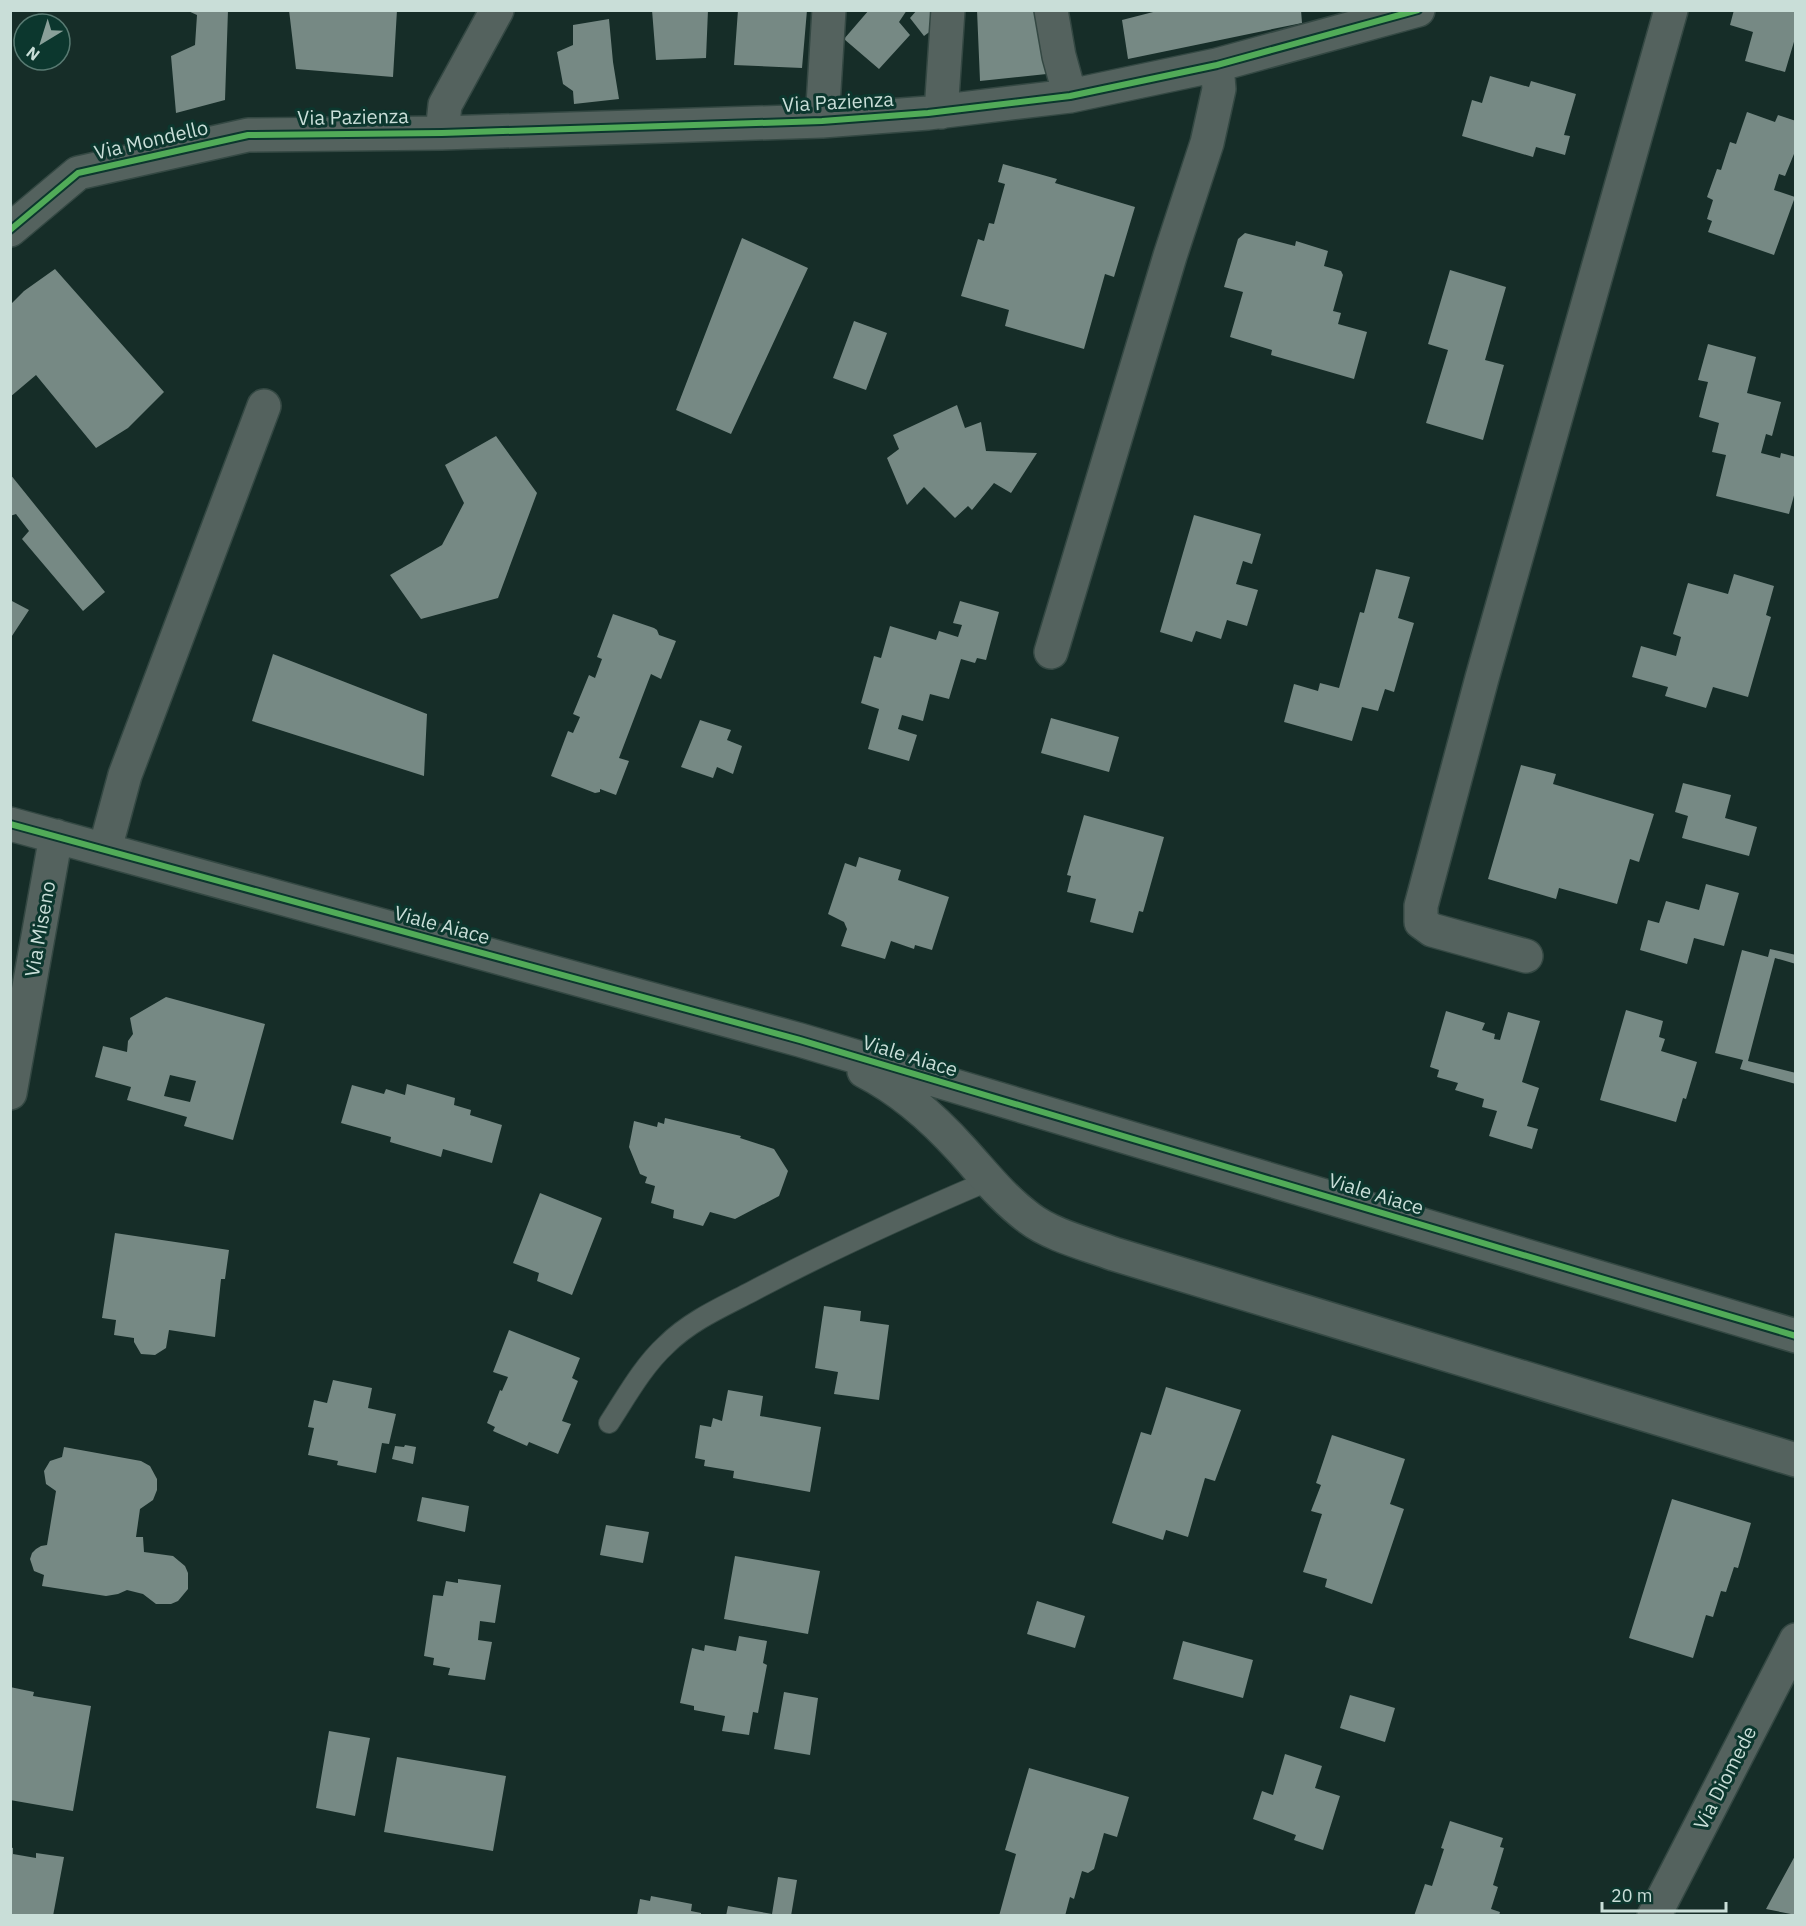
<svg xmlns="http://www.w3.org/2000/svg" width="1806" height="1926" font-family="'IBM Plex Sans',sans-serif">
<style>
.building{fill:#768984;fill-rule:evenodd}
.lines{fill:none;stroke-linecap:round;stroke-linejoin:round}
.lane-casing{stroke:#344843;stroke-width:22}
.street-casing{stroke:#344843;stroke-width:36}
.lane{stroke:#54625e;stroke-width:20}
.street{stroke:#54625e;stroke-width:33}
.cycleway-casing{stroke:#0c372e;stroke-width:10}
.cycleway{stroke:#51ab58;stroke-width:6}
.labels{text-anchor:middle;stroke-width:6;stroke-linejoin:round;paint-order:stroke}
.street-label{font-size:20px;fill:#c9ded8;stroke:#0c372e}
</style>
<rect width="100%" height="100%" fill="#162d28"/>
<path class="building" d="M186,10h42l-3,90 -49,13 -5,-57 24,-11 2,-30z
M289,10h108l-4,67 -97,-8z
M652,10h56l-2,48 -50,2z
M738,10h69l-5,58 -68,-3z
M869,10h38l-8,12 11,13 -31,34 -35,-30z
M917,10h16l-1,20 -8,6 -14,-18z
M977,10h69l10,63 -76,8z
M1161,10h140l1,13 -174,36 -6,-39z
M1734,10h62v25l-11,37 -40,-11 8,-29 -23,-7z
M609,19l4,43 6,37 -45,5 -1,-13 -10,-7 -6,-32 16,-7v-20z
M1490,76l39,11 2,-6 45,13 -12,41 6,1 -5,19 -29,-8 -3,10 -71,-21 10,-36 10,3z
M1747,112l28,10 3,-7 18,6v28l-11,27 -6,-2 -5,16 21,7 -21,58 -66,-23 4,-11 -5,-2 6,-19 -6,-3 10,-28 4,1 9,-28 6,2z
M1003,164l54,15 -2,4 80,24 -21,70 -9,-3 -21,75 -79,-23 4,-16 -48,-14 17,-57 6,2 5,-18 5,1 11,-40 -7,-2z
M1245,233l50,13 1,-5 32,10 -4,15 17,5 2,4 -10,36 8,2 -3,11 29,8 -13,47 -83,-24 1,-5 -42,-13 13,-45 -19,-5 14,-48z
M742,238l66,30 -77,166 -55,-24z
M55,269l109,123 -36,36 -32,20 -60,-73 -26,22v-92l14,-14z
M1450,270l56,17 -21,73 19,5 -21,75 -57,-17 22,-73 -20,-6z
M854,321l33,12 -21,57 -33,-12z
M1708,344l48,13 -9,36 34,9 -9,34 -6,-2 -5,19 19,5 1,-5 15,4v31l-7,26 -73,-18 10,-41 -14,-3 7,-29 -20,-6 9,-35 -10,-2z
M957,405l8,23 16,-6 5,29 51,2 -26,40 -17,-10 -22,27 -4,-4 -13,12 -31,-31 -17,18 -20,-47 12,-9 -6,-14z
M496,436l41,57 -39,105 -77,21 -31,-44 52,-30 22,-42 -19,-38z
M10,474l95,118 -22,19 -61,-72 7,-8 -13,-17 -6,2z
M1194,515l67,19 -9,30 -9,-3 -7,23 22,6 -11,36 -20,-6 -6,19 -25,-8 -4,11 -32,-10z
M1376,569l34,8 -12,41 16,5 -20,69 -9,-3 -7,22 -16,-4 -10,34 -68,-19 10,-38 24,7 2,-8 19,5 21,-76 4,1z
M1734,574l40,12 -8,29 5,2 -23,80 -35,-10 -7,21 -41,-12 3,-9 -36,-10 9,-31 35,10 5,-19 -8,-3 15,-51 40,11z
M10,600l19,10 -19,29z
M960,601l39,11 -13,48 -9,-2 -2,5 -14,-4 -12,40 -19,-5 -7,27 -21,-6 -4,14 19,6 -8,26 -41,-12 11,-40 -18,-6 13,-47 7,2 9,-32 46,14 3,-9 19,6 4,-12 -9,-2z
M613,614l41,14 3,2 2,5 17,6 -15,38 -10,-5 -32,84 10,3 -13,34 -16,-6v3l-5,1 -44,-17 17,-45 5,2 7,-16 -7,-3 16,-39 6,3 7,-19 -5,-2z
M273,654l154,60 -3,62 -172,-55z
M1051,718l68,19 -10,35 -68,-19z
M700,720l31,10 -4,10 15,6 -9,28 -16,-7 -4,11 -32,-11z
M1521,765l35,9 -3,10 101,30 -15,48 -9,-3 -13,45 -58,-16 -3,11 -68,-20z
M1683,783l48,12 -6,23 32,9 -8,29 -67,-18 6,-22 -13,-4z
M1084,815l80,22 -21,75 -4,-1 -6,22 -43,-11 6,-23 -29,-7 4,-16 -4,-1z
M859,857l42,13 -3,10 51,17 -17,53 -17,-5 -1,4 -23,-8 -6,18 -44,-13 6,-17 -3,-7 -16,-8 17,-51 11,4z
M1706,884l33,9 -15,53 -30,-8 -7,26 -47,-14 8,-30 11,3 7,-22 33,9z
M1770,949l26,6v9l-21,-6 -27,103 48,12v11l-56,-15 3,-9 -28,-7 27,-103 26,7z
M166,997l99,27 -32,116 -49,-14 3,-9 -60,-17 4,-13 -36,-10 8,-31 24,6 1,-11 5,-7 -3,-16zM170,1075l26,6 -6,21 -26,-6z
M1626,1010l37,11 -4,16 6,2 -4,12 36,11 -11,37 -3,-1 -7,24 -76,-22z
M1446,1011l39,12 -3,7 13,4 -1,5 6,1 8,-28 32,9 -18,61 17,6 -12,38 11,3 -6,20 -43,-13 8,-25 -15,-4 2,-8 -29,-9 3,-7 -21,-6 2,-7 -9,-3z
M407,1084l48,14 -1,7 17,5 -1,5 32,10 -10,38 -49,-14 -2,8 -51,-15 1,-5 -50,-14 11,-38 32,9 2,-5 19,6z
M665,1118l76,18 -1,2 34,11 14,22 -9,25 -44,23 -25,-7 -7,14 -30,-8 1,-8 -23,-7 4,-17 -10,-3 2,-6 -7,-3 -11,-27 5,-26 23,6 1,-5 6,2z
M540,1193l62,25 -30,77 -35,-14 2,-8 -26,-10z
M115,1233l114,17 -4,29h-4l-6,58 -46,-7 -3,18 -11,7 -14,-1 -7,-12v-4l-20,-3 2,-15 -14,-2z
M824,1306l37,5 -1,10 29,4 -10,75 -45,-6 4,-22 -23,-4z
M509,1330l71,28 -8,20 6,3 -16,40 9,3 -13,30 -29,-12 -2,4 -34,-15 2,-4 -8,-4 13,-33 2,1 6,-14 -15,-5z
M333,1380l39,8 -4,20 28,6 -7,30 -7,-1 -6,30 -39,-8 1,-4 -30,-6 6,-27 -6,-1 6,-27 13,3z
M1166,1387l75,23 -26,71 -10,-3 -17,59 -22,-7 -3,10 -51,-17 29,-91 10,3z
M728,1390l35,6 -3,20 61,11 -11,65 -77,-14 1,-7 -30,-5 1,-6 -10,-2 5,-33 11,2 2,-9 9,3z
M1332,1435l73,24 -15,45 14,5 -32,95 -47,-17 2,-8 -24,-7 19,-58 -11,-3 10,-26 -5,-2z
M405,1445l11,2 -3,17 -21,-5 3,-13 9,1z
M64,1447l77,14 9,5 7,13v11l-4,10 -13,9 -4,28h7l1,15 29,4 12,10 3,7v16l-10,12 -7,3h-15l-13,-10 -16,-4 -9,4 -12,2 -64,-10 2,-11 -10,-4 -4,-12 2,-6 4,-4 5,-3 6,-1 9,-54 -10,-7 -2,-13 6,-10 12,-4z
M422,1497l47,9 -4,26 -48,-11z
M1672,1499l79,24 -13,45 -4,-1 -8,25 -5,-1 -8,26 -7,-2 -13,43 -64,-20z
M606,1525l43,7 -6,31 -43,-8z
M735,1556l85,15 -12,63 -84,-15z
M458,1579l43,6 -6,38 -15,-2 -2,19 14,2 -7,38 -37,-5 2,-7 -17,-3 1,-7 -10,-2 9,-61 10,1 3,-15 12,2z
M1037,1601l48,15 -10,32 -48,-14z
M739,1636l28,5 -4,22 4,2 -9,48 -5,-1 -4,23 -27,-4 3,-15 -31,-6v-4l-14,-3 12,-55 12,3 1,-6 31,6z
M1183,1641l70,19 -10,38 -70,-19z
M10,1687l24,5 -1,4 58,10 -18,105 -63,-11z
M784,1692l34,6 -8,57 -36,-6z
M1350,1695l45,13 -10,34 -45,-14z
M329,1731l41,7 -15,78 -39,-8z
M1285,1754l37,12 -7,22 25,8 -17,54 -29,-10 2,-5 -43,-16 9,-28 11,4z
M397,1757l109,19 -13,75 -109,-19z
M1029,1768l100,29 -12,40 -13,-4 -10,36 -6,4 -6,-2 -8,28 -4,-2 -5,19h-66l17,-62 -11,-4z
M1450,1821l53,17 -3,9 4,1 -11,37 5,2 -7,22 9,3 -1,4h-85l11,-32 7,2 12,-37 -3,-1z
M10,1847l3,1v6l23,4v-5l28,4 -11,59h-43z
M1796,1854v61l-30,-6z
M778,1877l19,3 -6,36h-65l2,-10 44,8z
M651,1896l41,8 -1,7 10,2v3h-64l3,-17 10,2z"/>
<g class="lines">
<defs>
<path id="lane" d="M609,1423c17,-26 34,-57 57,-78 24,-24 56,-38 85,-53 77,-41 157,-77 237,-111"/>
<path id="street" d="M1051,10l8,46 11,40
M941,112l7,-102
M822,121l7,-111
M442,133l3,-28 52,-95
M10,230l68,-57 170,-38 194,-2 380,-12 106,-8 142,-17 147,-31 201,-55
M1051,652l119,-396 37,-113 12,-54 -2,-24
M10,824l790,216 996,296
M105,849l20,-74 139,-369
M1526,956l-94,-26 -11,-8v-16l61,-228 189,-668
M864,1071c37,19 69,47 97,78 22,24 41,49 68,69 22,17 58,26 85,36l682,206
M10,1093l46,-257
M1654,1916l142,-276"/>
</defs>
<use href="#lane" class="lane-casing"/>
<use href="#street" class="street-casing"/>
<use href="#lane" class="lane"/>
<use href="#street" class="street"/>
<defs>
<path id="cycleway" d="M10,230l68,-57 170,-38 194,-2 380,-12 106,-8 142,-17 147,-31 201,-55
M10,824l790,216 996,296"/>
</defs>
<use href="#cycleway" class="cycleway-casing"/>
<use href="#cycleway" class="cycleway"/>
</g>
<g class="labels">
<g class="street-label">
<text transform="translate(838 102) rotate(-3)" y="7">Via Pazienza</text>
<text transform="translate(353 117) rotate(-1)" y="7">Via Pazienza</text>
<text transform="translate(151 140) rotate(-13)" y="7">Via Mondello</text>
<text transform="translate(442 925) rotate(15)" y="7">Viale Aiace</text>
<text transform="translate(40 929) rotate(-80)" y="7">Via Miseno</text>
<text transform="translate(910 1056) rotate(17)" y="7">Viale Aiace</text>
<text transform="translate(1376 1194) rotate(17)" y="7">Viale Aiace</text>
<text transform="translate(1725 1778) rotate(-63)" y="7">Via Diomede</text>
</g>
</g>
<rect width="1806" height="1926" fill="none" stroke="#c9ded8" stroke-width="24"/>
<g transform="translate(42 42) rotate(218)"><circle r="28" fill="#0c372e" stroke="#587a72" stroke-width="1.5"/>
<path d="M0-4.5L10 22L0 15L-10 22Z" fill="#8aa09a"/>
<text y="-9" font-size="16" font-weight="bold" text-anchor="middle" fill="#c9ded8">N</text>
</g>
<path d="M1602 1902v9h124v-9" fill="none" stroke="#c9ded8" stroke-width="3"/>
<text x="1611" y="1902" font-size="18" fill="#c9ded8" stroke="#0c372e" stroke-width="4.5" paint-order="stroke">20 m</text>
</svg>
